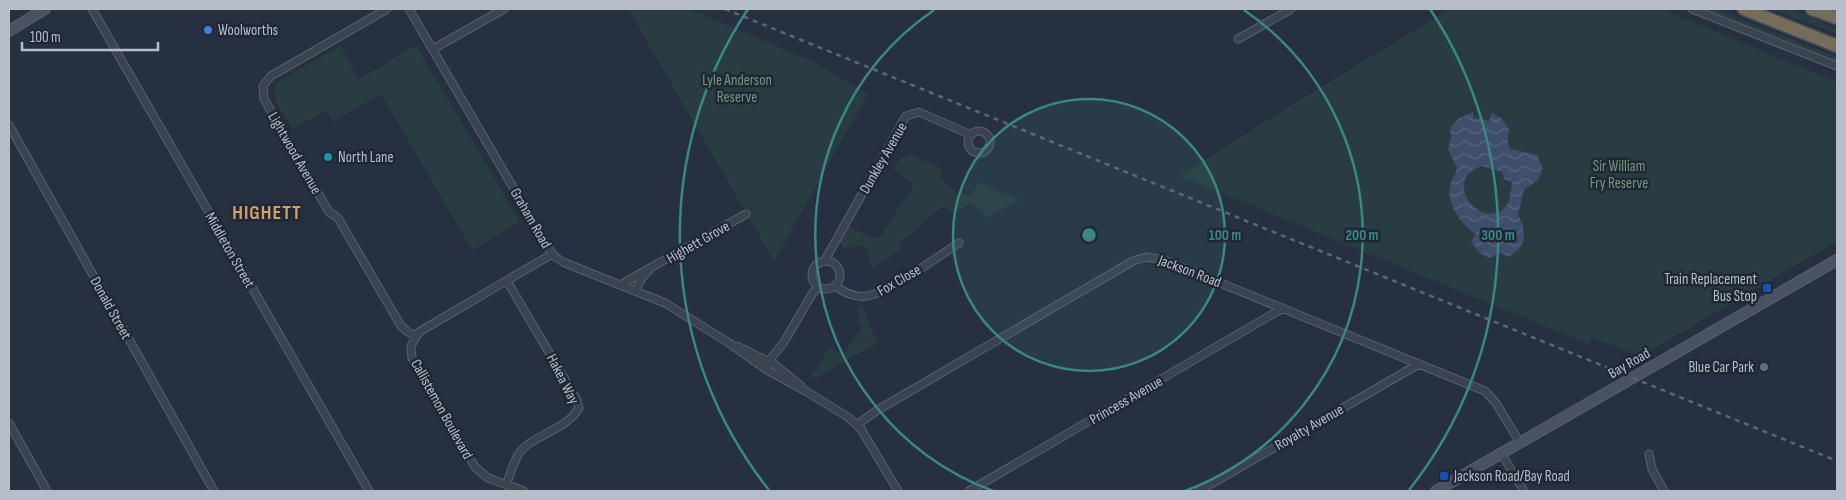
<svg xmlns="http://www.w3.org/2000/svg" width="1846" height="500" font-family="'Sofia Sans Condensed',sans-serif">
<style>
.green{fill:#293c41}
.water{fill:url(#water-waves);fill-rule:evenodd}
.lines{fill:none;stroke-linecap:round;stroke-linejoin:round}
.street-casing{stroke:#59606d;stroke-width:9}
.secondary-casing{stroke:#59606d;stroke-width:12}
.highway-casing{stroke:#464d5a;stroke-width:15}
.street{stroke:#3b4250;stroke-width:7}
.secondary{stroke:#4a5162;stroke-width:10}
.highway{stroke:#756c59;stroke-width:12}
.rail{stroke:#5e6676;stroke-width:2.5;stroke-dasharray:5 5;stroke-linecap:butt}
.ring{fill:none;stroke:#398885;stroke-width:2.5}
.shop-dot{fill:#3f7fe0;stroke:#202735;stroke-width:2}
.culture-dot{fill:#0f9aa8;stroke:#202735;stroke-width:2}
.transit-dot{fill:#1a4fb4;stroke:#202735;stroke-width:2}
.service-dot{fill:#5c6f8a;stroke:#202735;stroke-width:2}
.labels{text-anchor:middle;stroke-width:5;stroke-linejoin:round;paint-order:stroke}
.poi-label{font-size:15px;fill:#b8bdca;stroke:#202735;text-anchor:start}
.park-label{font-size:15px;fill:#70997d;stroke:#202735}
.street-label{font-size:15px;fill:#b8bdca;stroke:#202735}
.district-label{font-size:20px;font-weight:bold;letter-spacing:1px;fill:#d0a06d;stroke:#202735}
.centre{fill:#398885;stroke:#202735;stroke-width:2.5}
.ring-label{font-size:15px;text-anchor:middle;font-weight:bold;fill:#398885;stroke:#202735;stroke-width:5;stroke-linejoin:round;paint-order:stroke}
</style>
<defs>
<pattern id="water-waves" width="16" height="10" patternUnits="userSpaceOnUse" patternTransform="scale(1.25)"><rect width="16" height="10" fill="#3f4e6a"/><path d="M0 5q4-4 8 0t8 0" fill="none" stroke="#59667e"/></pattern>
</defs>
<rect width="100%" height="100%" fill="#273040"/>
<path class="green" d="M628,9h61l125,53 54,32 -94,167z
M1450,9h212l175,73v159l-196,115 -49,-18 -2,7 -410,-169 100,-64z
M1701,9h15l121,48v6z
M1769,9h21l25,9 22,12v4z
M416,45l104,177 -48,28 -91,-156 -48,28 -7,-12 -33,19c-8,-13 -27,-34 -14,-48l61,-35 19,33z
M909,154l34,15 -3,7 18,19 11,1 11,-14 39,18 -33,18 -9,-11 -8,-3 -16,10 -10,-7 -21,16v3l-23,16 4,6 -30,20 -8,-22 -21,2 -5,-6 10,-16 23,12 9,-2 33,-52 -21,-14 8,-13 5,1z
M862,306l15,37 -61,35h-6l20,-31 13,8 18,-28 -1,-3 -4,-3 4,-7 -1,-3 -4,-3z"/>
<path class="water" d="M1473,112l1,6 15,3 3,-8 10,6 7,10c-1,8 -3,13 2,20l26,6 6,14 -5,11 -14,10 -6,25 5,10 1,14 -4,9 -11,9 -8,-4 -12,5 -9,-5 -9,-11 5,-8c-14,-8 -30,-30 -26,-48 1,-7 6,-12 7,-18l-9,-19 3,-10 -1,-11 8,-9zM1482,166l20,6 2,7 8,3c-1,6 -2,18 -5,23 -24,30 -68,-26 -25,-39z"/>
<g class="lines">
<defs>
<path id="street" d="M92,9l277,482
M387,9l-116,67 -8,10 1,13 65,113 9,6 63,108 7,6 8,4
M409,9l140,240 6,8 10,6 100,40 64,40 38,27 40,22 41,25 13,12 37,62
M1692,9l145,57
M1238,39l53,-30
M433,49l71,-40
M9,125l205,366
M968 142a11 11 0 1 1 22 0a11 11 0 1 1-22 0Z
M825,260l81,-144 13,-4 52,23
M812 275a14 14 0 1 1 28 0a14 14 0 1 1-28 0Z
M620,285l126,-71
M835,286c10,7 20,12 32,10 21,-3 72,-40 92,-53
M635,291l7,-13 7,-8
M737,346l37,18 27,22
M767,370l2,-9 15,-19 28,-48 6,-7
M9,423l38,68
M858,424l18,-13 257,-150 13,-4 18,3 321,131 11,12 24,40
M1501,453l23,38
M1649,454l3,15 12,22
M506,485c4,-10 7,-21 12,-30 12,-20 48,-24 61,-47l-2,-8 -70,-119
M524,491l-36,-13 -13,-11 -63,-109 -1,-12 8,-14 133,-78
M969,491l314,-183
M1199,491l220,-127"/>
<path id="secondary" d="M9,31l36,-22
M1436,491l401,-231"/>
<path id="highway" d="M1744,9l93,37
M1812,9l25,9"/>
</defs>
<use href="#street" class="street-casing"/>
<use href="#secondary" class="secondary-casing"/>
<use href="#highway" class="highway-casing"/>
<use href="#street" class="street"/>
<use href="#secondary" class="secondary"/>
<use href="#highway" class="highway"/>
<path class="rail" d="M725,9l1112,452"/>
</g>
<circle cx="1089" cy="235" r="136" fill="#398885" fill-opacity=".12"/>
<g class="ring">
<circle cx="1089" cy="235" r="136"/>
<path d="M993 491A273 273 0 0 1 934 10M1244 10A273 273 0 0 1 1185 491"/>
<path d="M769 490A409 409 0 0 1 748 9M1430 9A409 409 0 0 1 1409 490"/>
</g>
<circle class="shop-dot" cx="208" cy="30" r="5"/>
<circle class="culture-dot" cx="328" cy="157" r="5"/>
<g class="transit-dot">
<rect x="1762" y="283" width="10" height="10" rx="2.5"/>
<rect x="1439" y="471" width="10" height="10" rx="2.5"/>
</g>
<circle class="service-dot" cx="1764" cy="367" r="5"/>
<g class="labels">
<g class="poi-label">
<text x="218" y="35">Woolworths</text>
<text x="338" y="162">North Lane</text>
<text x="1757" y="284" text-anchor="end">Train Replacement<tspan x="1757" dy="17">Bus Stop</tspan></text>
<text x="1754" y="372" text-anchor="end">Blue Car Park</text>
<text x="1454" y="481">Jackson Road/Bay Road</text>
</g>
<g class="park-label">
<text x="737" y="85">Lyle Anderson<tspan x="737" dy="17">Reserve</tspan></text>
<text x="1619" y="171">Sir William<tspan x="1619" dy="17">Fry Reserve</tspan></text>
</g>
<g class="street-label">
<text transform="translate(295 153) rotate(60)" y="5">Lightwood Avenue</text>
<text transform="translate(883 158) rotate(-60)" y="5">Dunkley Avenue</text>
<text transform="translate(531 218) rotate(60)" y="5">Graham Road</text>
<text transform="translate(698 242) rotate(-30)" y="5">Highett Grove</text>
<text transform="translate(230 250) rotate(60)" y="5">Middleton Street</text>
<text transform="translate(1190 271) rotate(21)" y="5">Jackson Road</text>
<text transform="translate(899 280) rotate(-30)" y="5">Fox Close</text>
<text transform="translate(111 308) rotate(61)" y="5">Donald Street</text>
<text transform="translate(1629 363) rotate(-30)" y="5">Bay Road</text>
<text transform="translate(563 379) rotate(63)" y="5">Hakea Way</text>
<text transform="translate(1126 400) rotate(-30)" y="5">Princess Avenue</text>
<text transform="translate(442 409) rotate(61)" y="5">Callistemon Boulevard</text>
<text transform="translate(1309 427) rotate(-30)" y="5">Royalty Avenue</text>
</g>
<g class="district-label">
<text x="267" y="219">HIGHETT</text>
</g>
</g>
<circle cx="1089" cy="235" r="8" class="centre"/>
<g class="ring-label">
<text x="1225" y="240">100 m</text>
<text x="1362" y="240">200 m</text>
<text x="1498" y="240">300 m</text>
</g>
<rect width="1846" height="500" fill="none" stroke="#b8bdca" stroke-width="20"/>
<path d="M22 42v8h136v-8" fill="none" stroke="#b8bdca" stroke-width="2.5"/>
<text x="30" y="42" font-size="15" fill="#b8bdca" stroke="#202735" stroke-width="4" paint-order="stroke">100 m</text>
</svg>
